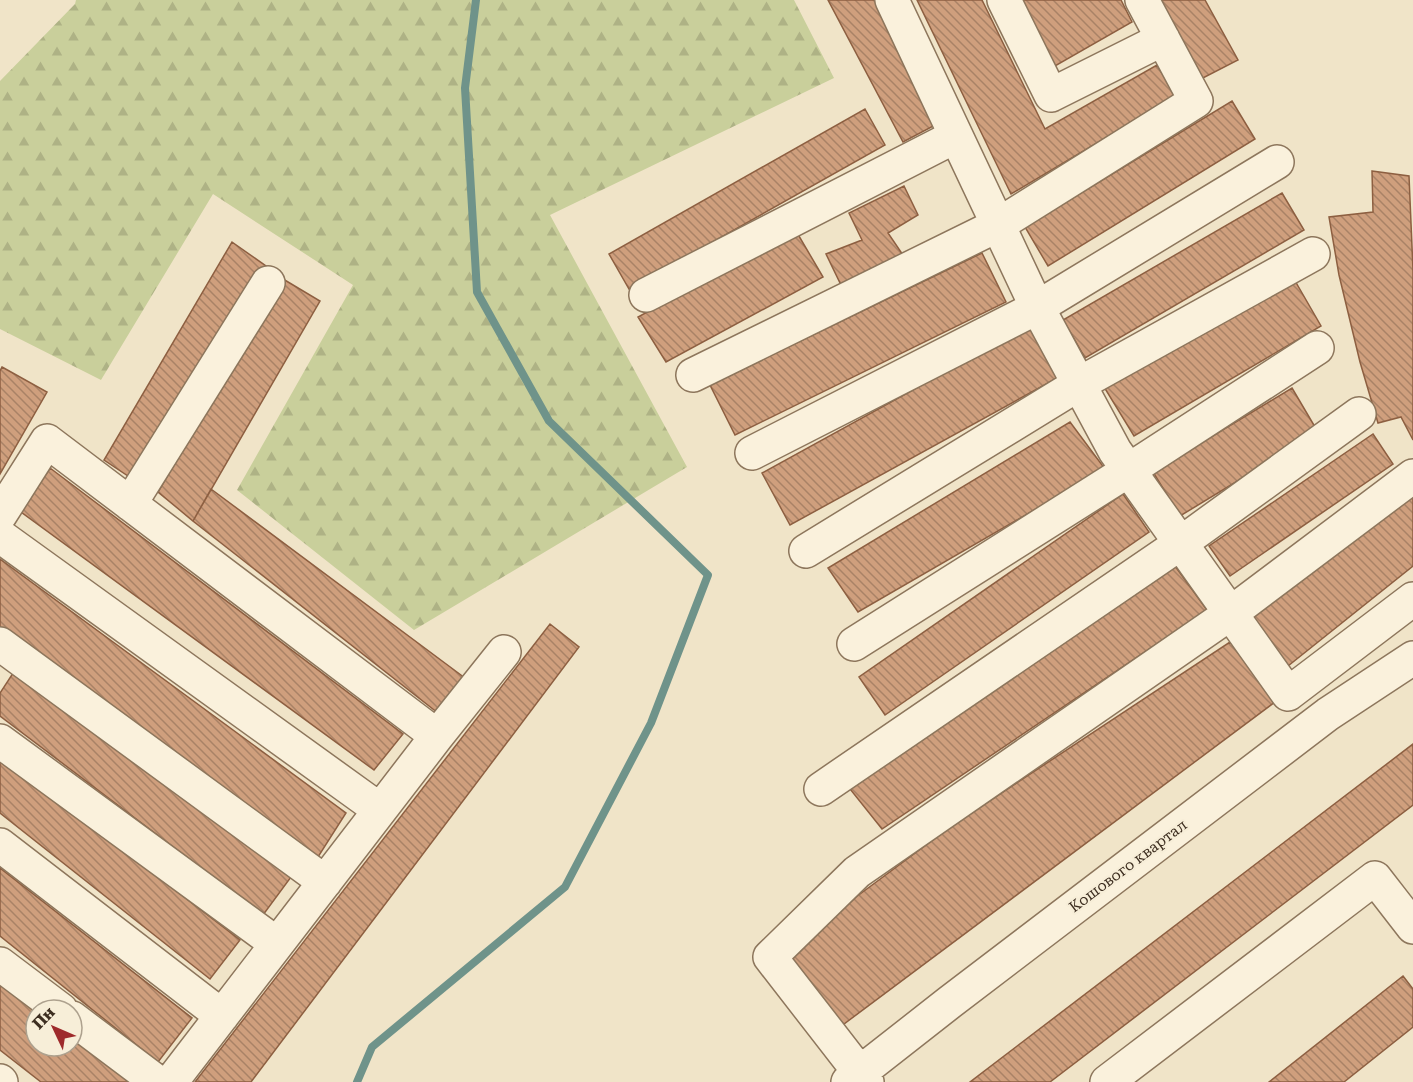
<svg xmlns="http://www.w3.org/2000/svg" width="1413" height="1082" font-family="'Roboto Serif',serif">
<style>
.forest{fill:url(#forest-firs)}
.lines{fill:none;stroke-linecap:round;stroke-linejoin:round}
.stream{stroke:#6f938a;stroke-width:8}
.building{fill:url(#building-back-hatch);stroke:#8d5f41;stroke-width:1.5}
.minor-casing{stroke:#8d765c;stroke-width:36}
.minor{stroke:#faf1dc;stroke-width:33}
.labels{text-anchor:middle;stroke-width:4.5;stroke-linejoin:round;paint-order:stroke}
.street-label{font-size:15px;fill:#3d2e20;stroke:#f7eed8}
</style>
<defs>
<pattern id="forest-firs" width="22" height="20" patternUnits="userSpaceOnUse" patternTransform="scale(1.5)"><rect width="22" height="20" fill="#c9cf9b"/><path d="M5 1l3.5 6h-7zM16 11l3.5 6h-7z" fill="#aeb285"/></pattern>
<pattern id="building-back-hatch" width="6" height="6" patternUnits="userSpaceOnUse" patternTransform="scale(1.5)"><rect width="6" height="6" fill="#cf9f7d"/><path d="M-1 5l2 2M0 0l6 6M5-1l2 2" fill="none" stroke="#a98266"/></pattern>
</defs>
<rect width="100%" height="100%" fill="#f0e4c8"/>
<path class="forest" d="M76,0h718l40,78 -284,137 137,252 -273,163 -177,-140 116,-205 -140,-91 -112,186 -101,-51v-248l75,-77z"/>
<g class="lines">
<path class="stream" d="M357,1082l15,-35 193,-160 86,-164 57,-148 -159,-154 -72,-129 -12,-204 11,-88"/>
</g>
<path class="building" d="M828,0h48l65,122 -38,20z
M917,0h65l63,129 112,-64 19,31 -165,98z
M1022,0h99l11,22 -77,44z
M1156,0h49l33,60 -39,20z
M1232,101l23,38 -207,127 -23,-39z
M865,109l20,36 -256,144 -20,-35z
M1372,171l37,5 4,94v170l-12,-23 -23,6 -18,-61 -21,-87 -10,-58 44,-5z
M904,186l14,29 -30,18 17,25 -64,27 -15,-31 36,-14 -13,-27z
M1282,193l22,37 -219,128 -22,-38z
M796,231l27,46 -157,85 -28,-45z
M232,242l34,24 -135,212 -27,-18z
M982,253l24,49 -271,133 -25,-50z
M283,279l37,22 -127,220 -35,-29z
M1294,279l27,47 -187,110 -33,-54z
M1031,325l28,52 -269,148 -28,-52z
M2,367l45,25 -47,82v-103z
M1292,388l26,44 -138,84 -27,-44z
M1070,422l35,47 -247,143 -30,-44z
M1373,434l20,30 -163,112 -21,-30z
M50,468l353,266 -29,36 -353,-258z
M211,489l258,192 -31,32 -245,-192z
M1413,491v75l-125,100 -42,-50z
M1123,494l26,38 -264,183 -26,-38z
M0,559l346,254 -28,44 -318,-229z
M1175,566l32,44 -325,219 -32,-40z
M550,624l29,23 -328,435h-56z
M1230,642l49,57 -439,328 -52,-69 68,-61 97,-72z
M17,667l277,206 -31,42 -263,-199v-23z
M1413,744v61l-363,277h-80z
M0,755l240,185 -30,39 -210,-166z
M0,868l192,150 -34,44 -158,-126z
M1403,976l10,13v38l-69,55h-75z
M0,983l36,27v36h36v-8l58,44h-89l-41,-32z"/>
<g class="lines">
<defs>
<path id="minor" d="M892,0l141,299 82,152 173,243 125,-95
M1004,0l47,95 112,-56
M646,295l310,-159
M693,375l305,-150 198,-124 -54,-101
M752,453l286,-146 239,-145
M130,504l138,-221
M0,515l47,-74 390,295 67,-84
M0,536l380,274
M806,551l273,-167 234,-130
M0,644l325,238
M854,644l275,-174 188,-122
M0,741l277,203
M821,789l360,-246 178,-129
M0,845l222,171
M0,964l61,46
M72,1018l85,64
M0,1081l1,1
M171,1082l266,-346
M848,1082l102,-80 378,-288 85,-56
M867,1082l-97,-125 87,-85 374,-259 182,-137
M1107,1082l268,-204 38,49"/>
</defs>
<use href="#minor" class="minor-casing"/>
<use href="#minor" class="minor"/>
</g>
<g class="labels">
<g class="street-label">
<text transform="translate(1128 866) rotate(-37)" y="5">Кошового квартал</text>
</g>
</g>
<g transform="translate(54 1028) rotate(314)"><circle r="28" fill="#f7eed8" stroke="#ada18e" stroke-width="1.5"/>
<path d="M0-4.5L10 22L0 15L-10 22Z" fill="#9e2a2b"/>
<text y="-9" font-size="16" font-weight="bold" text-anchor="middle" fill="#3d2e20">Пн</text>
</g>
</svg>
